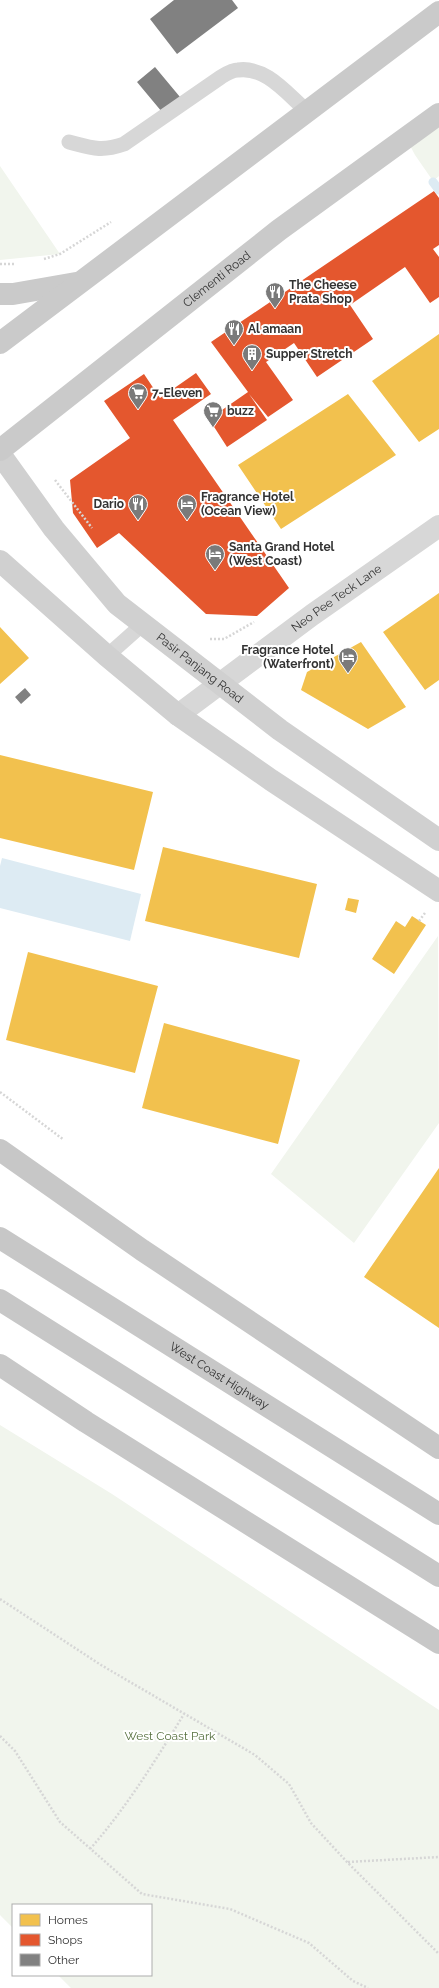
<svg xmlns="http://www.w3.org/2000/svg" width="439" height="1988" font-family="Raleway,sans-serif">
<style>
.green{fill:#f1f5ed}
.water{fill:#ddebf3}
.homes{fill:#f2c14e}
.shops{fill:#e4572e}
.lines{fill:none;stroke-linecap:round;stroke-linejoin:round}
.stream{stroke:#ddebf3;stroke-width:9}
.building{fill:#818181}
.path{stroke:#d6d6d6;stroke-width:2.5;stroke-dasharray:2 2;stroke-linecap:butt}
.service{stroke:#d7d7d7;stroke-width:15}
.minor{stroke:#d7d7d7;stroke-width:22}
.secondary{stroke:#d0d0d0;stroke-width:22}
.primary{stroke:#cacaca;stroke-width:22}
.trunk{stroke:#c7c7c7;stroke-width:22}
.labels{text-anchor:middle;stroke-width:4;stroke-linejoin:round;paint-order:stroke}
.street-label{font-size:12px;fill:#333;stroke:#fff}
.poi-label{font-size:12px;font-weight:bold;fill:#333;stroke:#fff;text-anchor:start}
.park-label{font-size:12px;fill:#56703f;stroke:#fff}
</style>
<rect width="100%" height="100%" fill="#fff"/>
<path class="green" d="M439,114v62l-6,5 -18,-26 -9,-17z
M0,166l60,88 -60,6z
M438,936l1,187 -85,120 -83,-69z
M0,1425l112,69 327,216v278h-368l-13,-13h93v-70h-138v23l-13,-13z"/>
<path class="water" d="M2,858l139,36 -11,47 -130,-33v-42z"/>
<path class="homes" d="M439,334v95l-20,13 -47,-61z
M348,394l48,61 -115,74 -43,-64z
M439,593v87l-14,10 -42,-58z
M0,627l29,31 -29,26z
M361,642l45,65 -38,22 -67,-39 6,-18z
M0,755l153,37 -19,78 -134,-32z
M163,847l154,37 -18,74 -154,-37z
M348,898l11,2 -3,13 -11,-3z
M412,916l14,9 -32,49 -22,-15 24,-38 9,6z
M28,952l130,34 -23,87 -129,-33z
M164,1023l136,37 -22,84 -136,-36z
M439,1168v160l-75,-51z"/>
<path class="shops" d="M434,191l5,7v47l-6,4 6,8v40l-9,6 -25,-36 -55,38 23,34 -56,38 -23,-34 -28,19 27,38 -25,17 -19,-23 18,26 -40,27 -18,-28 39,-27 -37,-50z
M196,373l15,21 -38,26 116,168 -32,28 -51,-2 -87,-81 -22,15 -24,-35 -3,-33 60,-42 -26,-37 40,-27 16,24z"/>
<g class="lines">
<path class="stream" d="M433,182l6,8"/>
</g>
<path class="building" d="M174,0h58l6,8 -61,46 -27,-35z
M155,67l25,30 -18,15 -25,-30z
M25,688l6,7 -10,9 -6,-7z"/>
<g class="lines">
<path class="path" d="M44,259l16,-5 51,-32
M0,264h15
M55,480l37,48
M210,639h14l30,-17
M419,921l6,-8
M0,1092l64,48
M0,1599l101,66 154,90 34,29 22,39 36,39 92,92
M0,1736l15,15 45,71 82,72 88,15 79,34 44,38 15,7
M90,1849c37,-42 65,-88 94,-135
M348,1862l91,-5"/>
<path class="service" d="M69,142c23,6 32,10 55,2l97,-67c5,-3 11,-7 17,-7 28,-4 49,24 69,41
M107,656l36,-32"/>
<path class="minor" id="s1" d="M178,715l134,-100 127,-89"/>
<g class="secondary">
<path id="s2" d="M0,454l54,75 63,75 163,126 159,110"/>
<path d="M0,561l107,95 71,59 93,65 168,111"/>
</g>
<g class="primary">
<path d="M0,294h13l63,-11"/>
<path d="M0,343l439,-331"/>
<path id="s3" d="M0,450l279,-220 160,-116"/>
</g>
<g class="trunk">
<path d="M0,1150l142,100 297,198"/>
<path id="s4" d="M0,1238l439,276"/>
<path d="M0,1300l439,276"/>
<path d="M0,1365l86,57 353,221"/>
</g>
</g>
<defs>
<symbol id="restaurant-pin" viewBox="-11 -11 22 30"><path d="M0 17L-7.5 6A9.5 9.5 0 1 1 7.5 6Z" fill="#7a7a7a" stroke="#fff"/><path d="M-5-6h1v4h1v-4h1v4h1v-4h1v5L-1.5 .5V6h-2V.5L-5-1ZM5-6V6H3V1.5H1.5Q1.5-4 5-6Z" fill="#fff"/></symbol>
<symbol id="building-pin" viewBox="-11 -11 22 30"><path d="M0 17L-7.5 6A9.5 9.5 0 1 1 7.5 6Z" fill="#7a7a7a" stroke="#fff"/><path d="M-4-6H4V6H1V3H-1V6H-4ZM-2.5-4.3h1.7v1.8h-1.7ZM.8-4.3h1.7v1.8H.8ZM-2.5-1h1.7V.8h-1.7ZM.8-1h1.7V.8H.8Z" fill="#fff"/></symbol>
<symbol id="supermarket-pin" viewBox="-11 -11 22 30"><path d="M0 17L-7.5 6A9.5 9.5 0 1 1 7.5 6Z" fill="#7a7a7a" stroke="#fff"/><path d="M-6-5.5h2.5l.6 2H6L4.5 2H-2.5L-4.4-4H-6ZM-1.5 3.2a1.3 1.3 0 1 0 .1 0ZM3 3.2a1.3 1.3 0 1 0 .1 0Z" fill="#fff"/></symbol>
<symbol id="hotel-pin" viewBox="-11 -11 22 30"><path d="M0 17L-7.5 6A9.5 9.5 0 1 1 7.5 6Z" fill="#7a7a7a" stroke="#fff"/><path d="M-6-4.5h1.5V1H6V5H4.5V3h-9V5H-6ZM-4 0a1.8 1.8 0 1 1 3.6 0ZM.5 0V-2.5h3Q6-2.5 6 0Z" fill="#fff"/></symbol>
</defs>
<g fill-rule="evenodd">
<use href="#restaurant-pin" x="264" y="281" width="22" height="30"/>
<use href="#restaurant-pin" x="223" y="318" width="22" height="30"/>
<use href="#building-pin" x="241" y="343" width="22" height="30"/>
<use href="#supermarket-pin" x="127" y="382" width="22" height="30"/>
<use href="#supermarket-pin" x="202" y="400" width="22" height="30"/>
<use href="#restaurant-pin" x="127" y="493" width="22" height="30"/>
<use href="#hotel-pin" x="176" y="493" width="22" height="30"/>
<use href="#hotel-pin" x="204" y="543" width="22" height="30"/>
<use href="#hotel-pin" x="337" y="646" width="22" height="30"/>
</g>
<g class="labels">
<g class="street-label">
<text dy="4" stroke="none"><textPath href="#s3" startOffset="276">Clementi Road</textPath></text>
<text dy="4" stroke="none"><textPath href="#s1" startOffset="197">Neo Pee Teck Lane</textPath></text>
<text dy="4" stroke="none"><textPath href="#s2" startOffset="295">Pasir Panjang Road</textPath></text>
<text dy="4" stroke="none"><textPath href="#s4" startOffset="259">West Coast Highway</textPath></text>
</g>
<g class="poi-label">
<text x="289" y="289">The Cheese<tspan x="289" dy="14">Prata Shop</tspan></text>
<text x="248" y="333">Al amaan</text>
<text x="266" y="358">Supper Stretch</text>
<text x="152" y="397">7-Eleven</text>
<text x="227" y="415">buzz</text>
<text x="201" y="501">Fragrance Hotel<tspan x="201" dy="14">(Ocean View)</tspan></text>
<text x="124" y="508" text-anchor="end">Dario</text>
<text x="229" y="551">Santa Grand Hotel<tspan x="229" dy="14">(West Coast)</tspan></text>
<text x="334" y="654" text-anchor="end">Fragrance Hotel<tspan x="334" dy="14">(Waterfront)</tspan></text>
</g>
<g class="park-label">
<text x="170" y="1740">West Coast Park</text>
</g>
</g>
<rect x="12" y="1904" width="140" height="72" fill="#ffffff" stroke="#adadad"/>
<rect x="20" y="1914" width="20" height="12" fill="#f2c14e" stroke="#adadad"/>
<text x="48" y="1924" font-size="12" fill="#333333">Homes</text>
<rect x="20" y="1934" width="20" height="12" fill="#e4572e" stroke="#adadad"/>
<text x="48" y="1944" font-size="12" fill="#333333">Shops</text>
<rect x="20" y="1954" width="20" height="12" fill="#818181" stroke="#adadad"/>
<text x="48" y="1964" font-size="12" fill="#333333">Other</text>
</svg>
